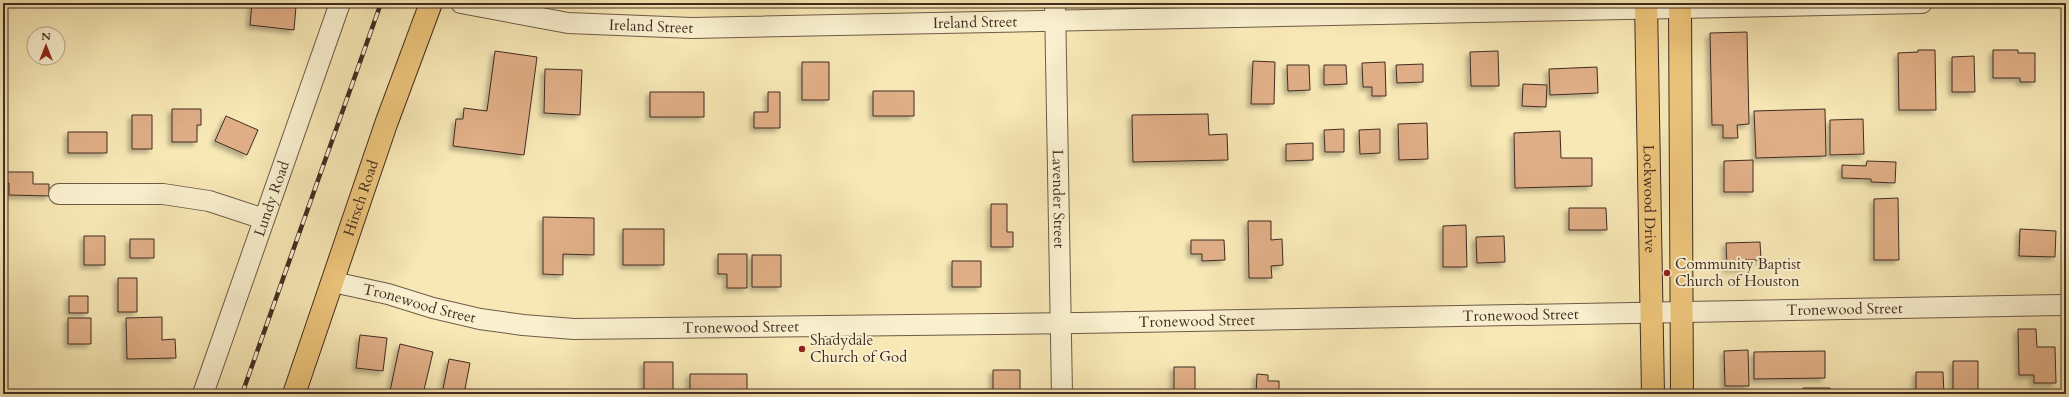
<svg xmlns="http://www.w3.org/2000/svg" width="2069" height="397" font-family="Cardo,serif">
<style>
.building{fill:#e0ae86;stroke:#412c22;filter:url(#shadow)}
.lines{fill:none;stroke-linecap:round;stroke-linejoin:round}
.minor-casing{stroke:#6e5b47;stroke-width:22}
.major-casing{stroke:#412c22;stroke-width:24}
.minor{stroke:#faf0cf;stroke-width:20}
.major{stroke:#ecc47a;stroke-width:22}
.rail-casing{stroke:#412c22;stroke-width:4.5}
.rail{stroke:#faf0cf;stroke-width:3;stroke-dasharray:9;stroke-linecap:butt}
.poi-dot{fill:#8f2418;stroke:#faf0cf;stroke-width:1.5}
.labels{text-anchor:middle;stroke-width:4;stroke-linejoin:round;paint-order:stroke}
.street-label{font-size:15px;fill:#412c22;stroke:#faf0cf}
.poi-label{font-size:15px;fill:#412c22;stroke:#faf0cf;text-anchor:start}
</style>
<defs>
<filter id="shadow"><feDropShadow dx="-3.5" dy="3.5" stdDeviation="2" flood-color="#0004"/></filter>
</defs>
<rect width="100%" height="100%" fill="#f7e8b5"/>
<filter id="stains"><feTurbulence type="fractalNoise" baseFrequency=".005" numOctaves="4"/><feColorMatrix values="0 0 0 0 .2 0 0 0 0 .09 0 0 0 0 .02 0 0 0 .5 -.17"/></filter>
<radialGradient id="worn" r=".72"><stop offset=".6" stop-color="#630" stop-opacity="0"/><stop offset="1" stop-color="#630" stop-opacity=".3"/></radialGradient>
<path class="building" d="M252,3h36l-1,2 9,1 -2,24 -44,-5z
M1747,32l2,92 -12,1 1,13h-15v-13h-11l-2,-92z
M1918,50h17l1,60h-37l-1,-57 20,-1z
M1993,50h25v3h17v29h-15v-4h-27z
M495,51l42,6 -13,98 -71,-9 3,-27h7l1,-11 23,3z
M1498,51l1,35h-28l-1,-34z
M1974,56l1,36h-23v-35z
M1253,61l22,1 -1,42h-23z
M802,62h27v38h-27z
M1385,62l1,34h-14v-9h-9l-1,-24z
M1423,64v18l-26,1 -1,-18z
M1287,65h22l1,25 -22,1z
M1324,65h22l1,19 -23,1z
M1597,67l1,26 -48,2 -1,-26z
M545,69l37,1 -2,45 -36,-2z
M1523,84l24,1 -1,22 -24,-1z
M873,91h41v25h-41z
M650,92h54v25h-54z
M768,92h12v36h-26v-16h14z
M172,109h29v16h-4v17h-25z
M1825,109l1,47 -70,2 -2,-47z
M1208,114l1,21 18,-1 1,26 -95,2 -1,-47z
M132,115h20v34h-20z
M226,116l32,14 -11,25 -32,-14z
M1863,119l1,35 -34,1v-35z
M1427,123l1,36 -29,1 -1,-36z
M1344,129v23h-19l-1,-22z
M1380,129v24l-20,1 -1,-24z
M1560,131l1,27h31v28l-77,2 -1,-55z
M68,132h39v21h-39z
M1313,143v17l-27,1v-17z
M1753,160v32h-29v-31z
M1867,161l29,1 -1,21 -24,-1v-3l-29,-1v-13l24,1z
M3,172h30v12h16v12l-40,-1v-12h-6z
M1898,198l1,62h-25v-61z
M991,204h16v28h6v15h-22z
M1569,208h37l1,22h-38z
M543,217l51,1v37l-31,-1v21l-20,-1z
M1248,221h23v19l11,-1 1,26 -12,1 1,12h-23z
M1466,225l1,42h-24v-41z
M623,229h41v36h-41z
M2020,229l36,2 -1,26 -36,-1z
M84,236h21v29h-21z
M1504,236l1,26 -28,1 -1,-26z
M130,239h24v19h-24z
M1191,240h33l1,20 -23,1v-7h-11z
M1760,242l1,18h-16l1,8 -19,1 -1,-26z
M718,254h29v34h-20v-14h-9z
M752,255h29v32h-29z
M952,261h29v26h-29z
M118,278h19v34h-19z
M69,296h19v17h-19z
M162,317v23l13,-1 1,19 -49,1 -1,-41z
M68,318h23v26h-23z
M2018,329h18l1,18h18l1,36h-22v-8h-15z
M360,335l27,3 -4,33 -27,-3z
M400,344l33,8 -10,42h-18l-15,-3z
M1748,350l1,36h-24l-1,-35z
M1825,351v27l-71,1v-27z
M449,359l21,4 -6,31h-22z
M1953,361h25v33h-25z
M644,362h29v32h-29z
M1174,367h21v27h-21z
M993,370h27v24h-27z
M1916,372h27l1,22h-28z
M690,374h57v20h-57z
M1257,374l11,1v6h11v13h-23z
M1803,388h27v6h-27z"/>
<g class="lines">
<defs>
<g id="minor">
<path id="s1" d="M461,3l107,20 124,5 1230,-25"/>
<path id="s2" d="M1055,3l7,391"/>
<path d="M59,194h104l46,7 55,18"/>
<path id="s3" d="M333,282l55,12 45,14 47,11 43,6 51,4 505,-6 987,-18"/>
<path id="s4" d="M203,394l137,-391"/>
</g>
<g id="major">
<path id="s5" d="M1646,3l7,391"/>
<path d="M1680,3l2,391"/>
<path id="s6" d="M294,394l92,-270 45,-121"/>
</g>
</defs>
<use href="#minor" class="minor-casing"/>
<use href="#major" class="major-casing"/>
<use href="#minor" class="minor"/>
<use href="#major" class="major"/>
<defs>
<path id="rail" d="M242,394l139,-391"/>
</defs>
<use href="#rail" class="rail-casing"/>
<use href="#rail" class="rail"/>
</g>
<g class="poi-dot">
<circle cx="1667" cy="273" r="4"/>
<circle cx="802" cy="349" r="4"/>
</g>
<g class="labels">
<g class="street-label">
<text dy="5" stroke="none"><textPath href="#s1" startOffset="516">Ireland Street</textPath></text>
<text dy="5" stroke="none"><textPath href="#s1" startOffset="192">Ireland Street</textPath></text>
<text dy="5" stroke="none"><textPath href="#s4" startOffset="207">Lundy Road</textPath></text>
<text dy="5" stroke="none"><textPath href="#s6" startOffset="207">Hirsch Road</textPath></text>
<text dy="5" stroke="none"><textPath href="#s2" startOffset="196">Lavender Street</textPath></text>
<text dy="5" stroke="none"><textPath href="#s5" startOffset="196">Lockwood Drive</textPath></text>
<text dy="5" stroke="none"><textPath href="#s3" startOffset="89">Tronewood Street</textPath></text>
<text dy="5" stroke="none"><textPath href="#s3" startOffset="1517">Tronewood Street</textPath></text>
<text dy="5" stroke="none"><textPath href="#s3" startOffset="1193">Tronewood Street</textPath></text>
<text dy="5" stroke="none"><textPath href="#s3" startOffset="869">Tronewood Street</textPath></text>
<text dy="5" stroke="none"><textPath href="#s3" startOffset="413">Tronewood Street</textPath></text>
</g>
<g class="poi-label">
<text x="1675" y="269">Community Baptist<tspan x="1675" dy="17">Church of Houston</tspan></text>
<text x="810" y="345">Shadydale<tspan x="810" dy="17">Church of God</tspan></text>
</g>
</g>
<rect width="2069" height="397" fill="none" stroke="#f7e8b5" stroke-width="16"/>
<rect x="4" y="4" width="2061" height="389" fill="none" stroke="#412c22" stroke-width="2"/>
<rect x="8" y="8" width="2053" height="381" fill="none" stroke="#412c22"/>
<g transform="translate(46 46)"><circle r="19" fill="#faf0cf" stroke="#b0a28a"/>
<path d="M0-3L7 15L0 10L-7 15Z" fill="#8f2418"/>
<text y="-6" font-size="11" font-weight="bold" text-anchor="middle" fill="#412c22">N</text>
</g>
<rect width="100%" height="100%" filter="url(#stains)"/>
<rect width="100%" height="100%" fill="url(#worn)"/>
</svg>
